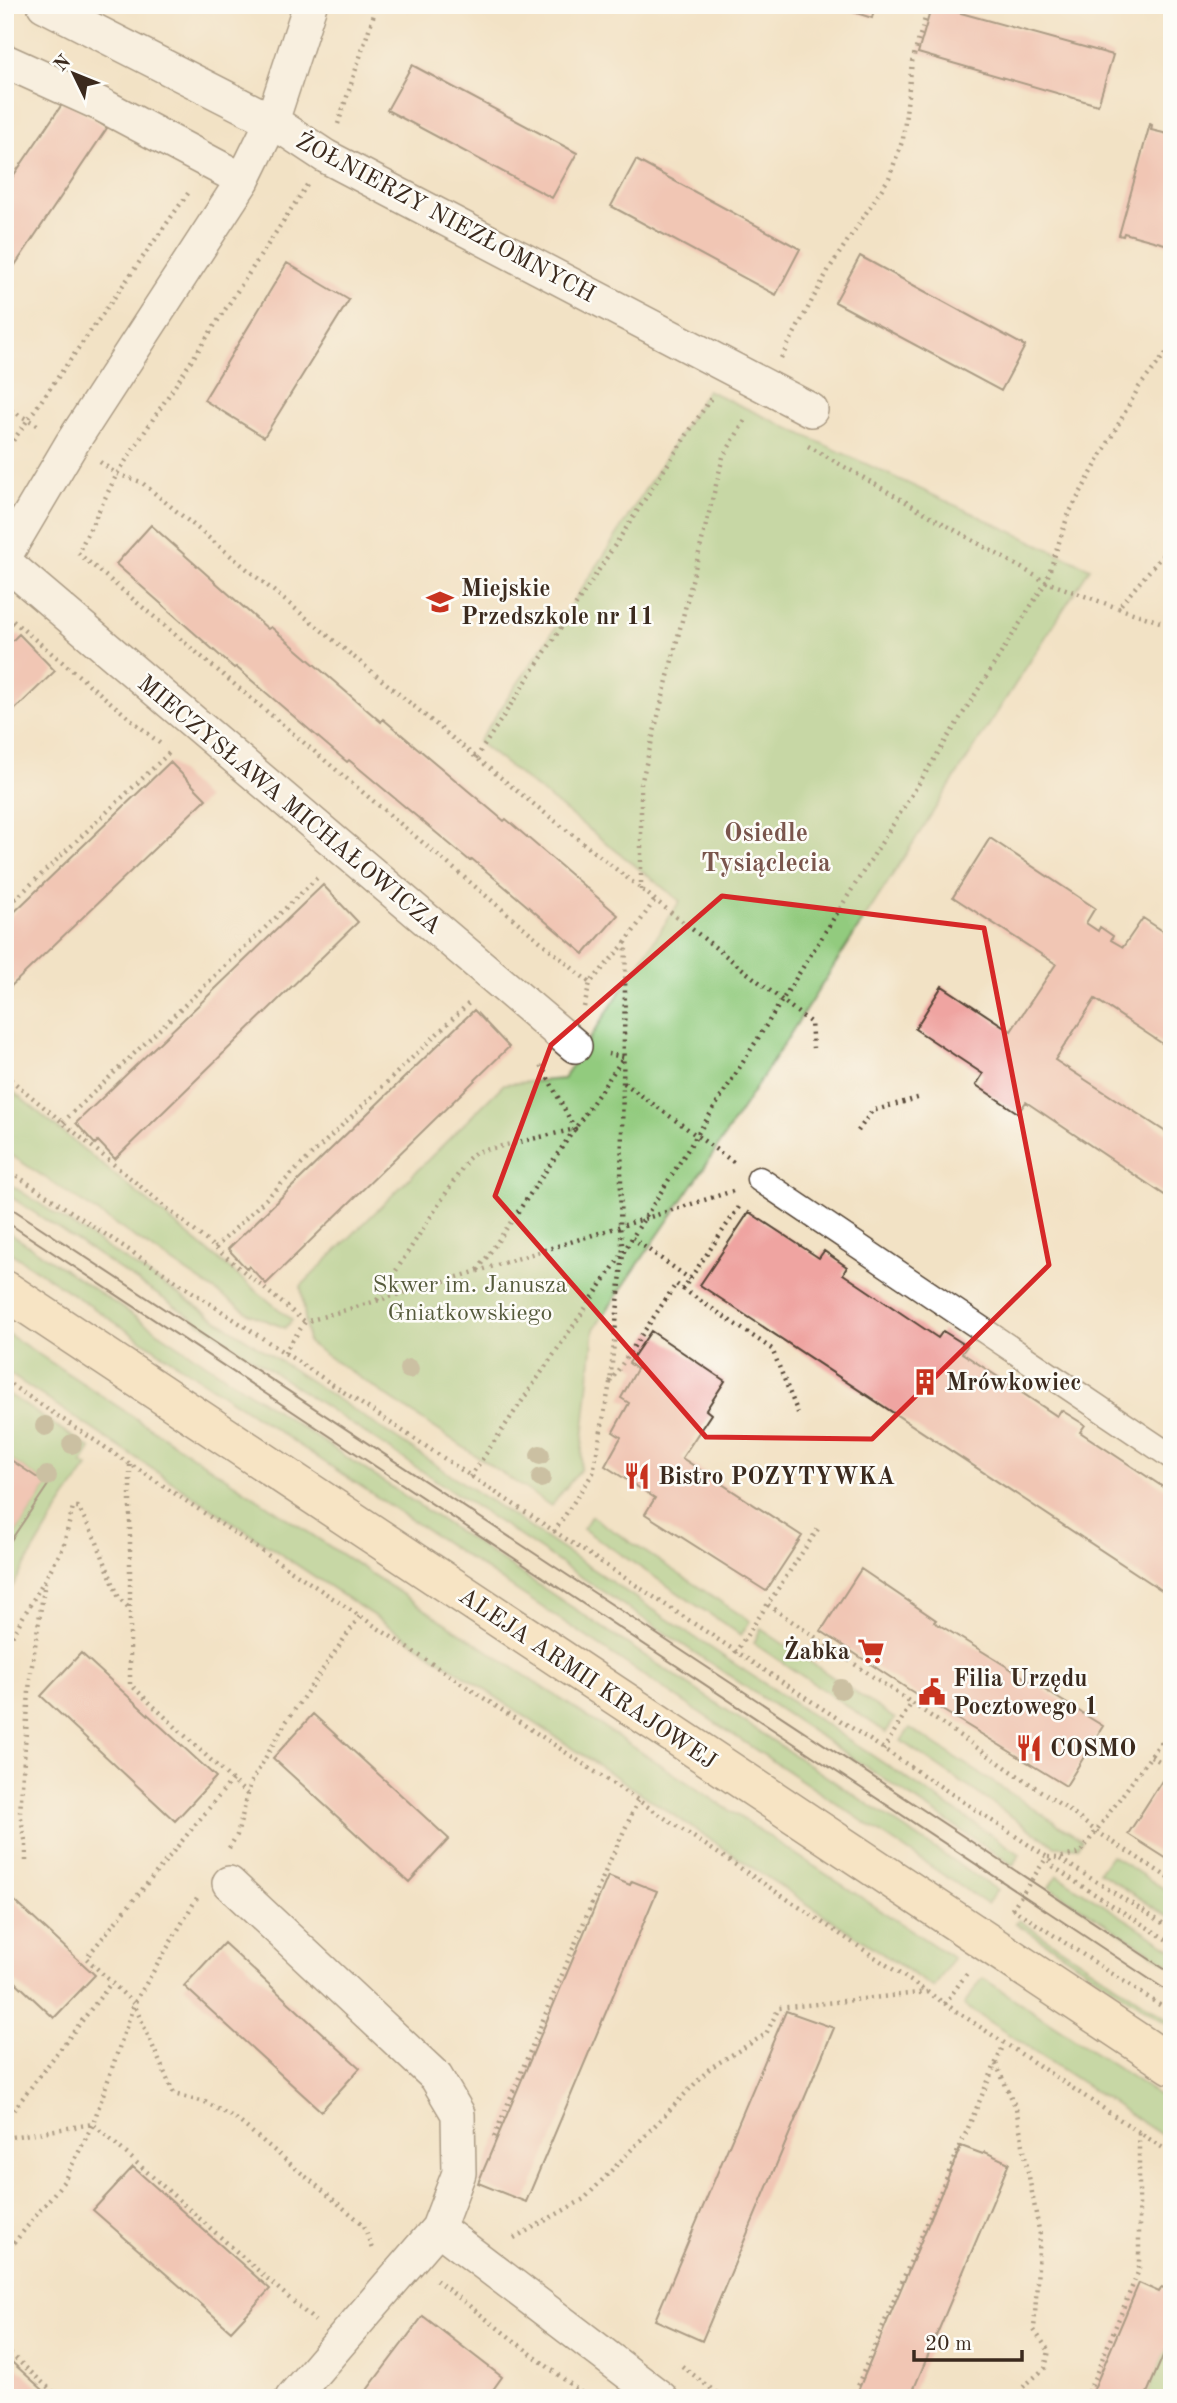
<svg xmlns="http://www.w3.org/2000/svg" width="1177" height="2403" font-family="'Old Standard TT',serif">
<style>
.green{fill:#92cb7e;stroke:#667a4e;stroke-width:2}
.building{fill:#efa4a1}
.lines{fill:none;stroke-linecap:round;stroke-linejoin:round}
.pedestrian-casing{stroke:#564637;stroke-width:27}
.minor-casing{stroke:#564637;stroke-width:36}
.secondary-casing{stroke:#564637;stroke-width:41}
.path{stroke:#564637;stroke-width:4.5;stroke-dasharray:2 5;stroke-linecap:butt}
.pedestrian{stroke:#fff;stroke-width:24}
.minor{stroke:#fff;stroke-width:33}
.secondary{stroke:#fce6c4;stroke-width:38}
.tram{stroke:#3b2a1e;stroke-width:2}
.tree{fill:#9c9779}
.marked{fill:none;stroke:#d62828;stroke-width:5;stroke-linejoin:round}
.labels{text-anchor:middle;stroke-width:5;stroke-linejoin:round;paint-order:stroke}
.street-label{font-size:24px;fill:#3b2a1e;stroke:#fdfcf7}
.poi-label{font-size:24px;font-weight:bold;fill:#3b2a1e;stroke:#fdfcf7;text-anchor:start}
.park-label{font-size:24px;fill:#555a3b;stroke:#fdfcf7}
.neighbourhood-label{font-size:26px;font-weight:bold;fill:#7a554c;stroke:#fdfcf7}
</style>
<rect width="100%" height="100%" fill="#fdfcf7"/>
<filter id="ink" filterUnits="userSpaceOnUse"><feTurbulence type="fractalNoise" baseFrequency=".0143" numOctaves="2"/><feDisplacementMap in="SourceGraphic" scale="14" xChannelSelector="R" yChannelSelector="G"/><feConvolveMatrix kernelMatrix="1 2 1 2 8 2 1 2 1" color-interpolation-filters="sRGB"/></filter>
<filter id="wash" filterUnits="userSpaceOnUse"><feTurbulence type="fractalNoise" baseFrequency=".00686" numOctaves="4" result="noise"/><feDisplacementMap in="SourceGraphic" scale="28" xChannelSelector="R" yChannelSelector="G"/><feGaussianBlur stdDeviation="1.57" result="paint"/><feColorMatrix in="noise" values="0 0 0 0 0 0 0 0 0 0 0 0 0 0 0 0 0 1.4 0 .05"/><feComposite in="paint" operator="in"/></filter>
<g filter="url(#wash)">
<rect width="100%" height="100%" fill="#f2e2c5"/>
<path class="green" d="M707,390l383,178 -386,600 -110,161 -14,141 -29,36 -243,-163 -7,-57 203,-202 59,-5 117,-178 -202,-159 125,-185z
M5,1085l287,235 -7,8 -35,-14 -245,-163z
M5,1181l278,182 737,491 -7,11 -1008,-672z
M5,1230l992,660 -10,14 -982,-655z
M5,1332l948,626 -19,30 -929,-617z
M5,1392l86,57 -9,14 6,4 -23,32 -60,100v-50l43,-64 -43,-29z
M591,1516l159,105 -9,14 -158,-106z
M761,1629l134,90 -9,13 -133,-89z
M910,1728l172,112 -5,7 -22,-1 -154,-105z
M1111,1855l61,39v25l-73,-47z
M1057,1875l115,74v17l-123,-79z
M1019,1920l153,102v5l-156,-104z
M983,1978l189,126v38l-208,-137z
M1172,2335v63h-27z"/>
<g id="blocks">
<path class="building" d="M831,5h44l-3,13z
M932,5l181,50 -15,50 -180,-52z
M412,65l165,88 -25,45 -165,-88z
M65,100l42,28 -102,152v-92z
M1150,124l2,1 -1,5 21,5v111l-48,-13 -1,3 -4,-1z
M636,160l164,89 -24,46 -165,-89z
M860,256l165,90 -24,45 -166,-89z
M287,263l62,37 -85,137 -60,-37z
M151,525l117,104 3,-2 110,95 2,-3 121,102 2,-2 112,96 -34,39 -112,-95 -2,2 -121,-101 -2,2 -111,-95 -2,1 -118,-104z
M19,634l36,37 -50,48v-71z
M170,762l36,37 -201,193v-71z
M990,838l105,70 -9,15 12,8 2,-4 13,9 -2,4 12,7 20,-29 29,19v113l-77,-51 -40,61 117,76v64l-146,-98 -8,11 -42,-28 7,-11 -68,-45 27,-43 69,45 45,-67 -103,-67z
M323,885l35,37 -243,237 -17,-18 -3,3 -19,-21z
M474,1010l35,37 -243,237 -17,-18 -2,3 -19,-20z
M749,1212l70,46 5,-7 23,16 -4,7 95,64 5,-7 24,15 -5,7 95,63 4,-6 24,15 -5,7 92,61v104l-472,-312z
M651,1331l74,50 -19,29 5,4 -29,44 120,78 -36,55 -121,-77 10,-16 -50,-32 16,-29 -8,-5 16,-29 -8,-5 16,-29 -8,-6z
M5,1456l43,29 -43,64z
M861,1569l75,51 -2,2 12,7 157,97 -37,60 -158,-97 -87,-58z
M81,1653l135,124 -41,44 -134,-125z
M313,1714l136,125 -40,43 -136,-124z
M1165,1776l7,4v82l-44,-28z
M608,1876l22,9 2,-4 25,10 -131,311 -48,-19z
M5,1892l90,83 -41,43 -49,-46z
M224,1943l136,125 -39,43 -137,-125z
M786,2011l48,17 -132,313 -47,-21z
M961,2146l22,8 2,-2 24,11 -99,235h-55z
M133,2167l137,122 -39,42 -138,-121z
M1139,2283l20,9 3,-5 10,5v43l-27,63h-55z
M423,2316l79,61 -15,21h-118l-5,-4z
M5,2356l47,42h-47z"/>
</g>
</g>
<g filter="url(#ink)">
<use href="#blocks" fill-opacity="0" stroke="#564637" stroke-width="2"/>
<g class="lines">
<defs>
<path id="pedestrian" d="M759,1179l413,278"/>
<path id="minor" d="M44,5l228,116 53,35 486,254
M5,61l95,43 143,76
M5,556l67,-113 171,-263 29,-59 38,-116
M5,562l570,484
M229,1883l207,194 22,37 1,59 -21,55 -146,170
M438,2228l223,170"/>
<path id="secondary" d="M5,1290l1167,775"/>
</defs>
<use href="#pedestrian" class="pedestrian-casing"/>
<use href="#minor" class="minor-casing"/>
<use href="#secondary" class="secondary-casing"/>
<path class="path" d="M338,124l39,-119
M307,185l-190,289 -39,79 512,430
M781,358l48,-89 60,-91 14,-39 9,-77 17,-57
M5,407l36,20
M808,446l238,136 22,-67 71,-128 33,-41
M5,452l184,-260
M100,462l17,12 24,8 376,309 294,232 2,25
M1172,544l-54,64 54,18
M13,621l150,125
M5,629l8,-8
M476,758l235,-360
M641,890v-106l82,-327 24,-40
M5,909l165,-157
M584,1007l6,-24 36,-41
M5,1075l299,246
M624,1083l112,81
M63,1122l256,-246
M858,1131l14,-20 49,-14
M5,1168l1042,689 7,10 23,16 95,60
M632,1238l58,41
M215,1248l255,-246
M478,1270l146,-213 -16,-3
M683,1289l89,60 26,64
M377,1300l91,-141 8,-7 99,-23 -34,-64
M284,1353l21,-31 173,-51 255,-80
M5,1381l1167,773
M610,1382l66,-98 7,5 58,-85
M130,1465v219l119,112
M470,1477l153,-224 -3,-27 6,-284 28,-41
M554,1532l39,-59 17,-90 13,-130 9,-15 414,-656 72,26
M768,1605l299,204 29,22 76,49
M5,1648l58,-100 10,-41h5l18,33 23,58 11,11
M735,1653l83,-124
M883,1750l28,-46
M1151,1756l21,13
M232,1780l-146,178 48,46 40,90 31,8 30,16 129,107 9,27
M229,1848l8,-13 14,-52 35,-61 74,-106
M1048,1857l10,1 22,-5 92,-126
M1060,1859l112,70
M26,1861v-17l-6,-31 10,-135 15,-96
M1012,1908l160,105
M1012,1909l35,-52
M945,2004l22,-31
M996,2064l20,44 24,127 -6,95 15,21 -4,17 -23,20 -1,10
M5,2121l106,-138
M494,2137l114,-272 30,-64
M5,2138l88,-14 222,197
M514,2238l70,-39 126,-131 56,-34 13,-26 148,-16
M5,2254l59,-73 29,-57 41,-120 64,-108
M436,2280l152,118
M5,2349l55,49
M682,2366l41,32
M852,2398l152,-354
M1086,2398l53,-128v-137"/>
<use href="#pedestrian" class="pedestrian"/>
<use href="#minor" class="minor"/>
<use href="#secondary" class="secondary"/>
<path class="tram" d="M5,1204l1167,770
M5,1221l1167,773"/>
</g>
<g class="tree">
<circle cx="409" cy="1369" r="10"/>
<circle cx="45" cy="1426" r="10"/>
<circle cx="72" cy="1444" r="10"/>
<circle cx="540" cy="1455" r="10"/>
<circle cx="47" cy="1476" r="10"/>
<circle cx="541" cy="1478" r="10"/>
<circle cx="841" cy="1689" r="10"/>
</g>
</g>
<path d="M0 0H1177V2403H0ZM722,896l262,32 65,337 -177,174 -166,-2 -211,-241 56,-151z" fill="#f2e2c5" fill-opacity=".55" fill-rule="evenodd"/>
<path class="marked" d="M722,896l262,32 65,337 -177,174 -166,-2 -211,-241 56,-151z"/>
<defs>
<symbol id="school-bare" viewBox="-9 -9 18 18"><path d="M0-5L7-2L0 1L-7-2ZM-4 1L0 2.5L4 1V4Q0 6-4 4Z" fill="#c8321e" stroke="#fdfcf7" stroke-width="2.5" paint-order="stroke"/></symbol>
<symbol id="building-bare" viewBox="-9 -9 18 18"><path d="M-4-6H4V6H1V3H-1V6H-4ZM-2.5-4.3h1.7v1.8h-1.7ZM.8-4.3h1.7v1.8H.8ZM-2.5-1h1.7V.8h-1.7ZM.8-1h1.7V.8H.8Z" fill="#c8321e" stroke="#fdfcf7" stroke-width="2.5" paint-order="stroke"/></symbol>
<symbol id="restaurant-bare" viewBox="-9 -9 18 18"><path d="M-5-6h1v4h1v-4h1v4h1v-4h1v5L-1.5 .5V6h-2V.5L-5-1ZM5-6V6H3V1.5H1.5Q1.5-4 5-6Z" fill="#c8321e" stroke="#fdfcf7" stroke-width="2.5" paint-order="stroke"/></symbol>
<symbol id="supermarket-bare" viewBox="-9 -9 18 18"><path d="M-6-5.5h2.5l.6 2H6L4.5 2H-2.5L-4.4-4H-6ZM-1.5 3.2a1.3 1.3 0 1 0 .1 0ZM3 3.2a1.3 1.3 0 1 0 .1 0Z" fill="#c8321e" stroke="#fdfcf7" stroke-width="2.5" paint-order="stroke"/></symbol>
<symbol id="civic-bare" viewBox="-9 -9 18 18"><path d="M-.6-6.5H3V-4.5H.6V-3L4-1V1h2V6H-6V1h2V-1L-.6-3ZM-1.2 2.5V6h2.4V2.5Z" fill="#c8321e" stroke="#fdfcf7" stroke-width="2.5" paint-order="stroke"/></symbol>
</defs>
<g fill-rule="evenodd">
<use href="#school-bare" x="421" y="583" width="38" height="38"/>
<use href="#building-bare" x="906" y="1363" width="38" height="38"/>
<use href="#restaurant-bare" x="618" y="1457" width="38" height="38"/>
<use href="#supermarket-bare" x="852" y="1632" width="38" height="38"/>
<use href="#civic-bare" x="913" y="1673" width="38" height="38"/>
<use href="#restaurant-bare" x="1010" y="1729" width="38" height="38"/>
</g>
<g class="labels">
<g class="street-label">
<text transform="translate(446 217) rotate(28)" y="8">ŻOŁNIERZY NIEZŁOMNYCH</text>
<text transform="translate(290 804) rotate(40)" y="8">MIECZYSŁAWA MICHAŁOWICZA</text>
<text transform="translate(588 1678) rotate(34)" y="8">ALEJA ARMII KRAJOWEJ</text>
</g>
<g class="poi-label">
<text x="461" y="596">Miejskie<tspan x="461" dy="28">Przedszkole nr 11</tspan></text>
<text x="946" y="1390">Mrówkowiec</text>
<text x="658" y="1484">Bistro POZYTYWKA</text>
<text x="850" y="1659" text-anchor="end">Żabka</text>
<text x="953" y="1686">Filia Urzędu<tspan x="953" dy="28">Pocztowego 1</tspan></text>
<text x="1050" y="1756">COSMO</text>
</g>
<g class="park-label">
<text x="470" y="1292">Skwer im. Janusza<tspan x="470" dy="28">Gniatkowskiego</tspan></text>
</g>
<g class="neighbourhood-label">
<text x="766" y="841">Osiedle<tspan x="766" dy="30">Tysiąclecia</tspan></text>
</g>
</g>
<rect width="1177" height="2403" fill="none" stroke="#fdfcf7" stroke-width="28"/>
<g transform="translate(74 74) rotate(313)" stroke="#fdfcf7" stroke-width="5" paint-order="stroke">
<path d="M0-5L12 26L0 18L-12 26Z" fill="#3b2a1e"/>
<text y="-10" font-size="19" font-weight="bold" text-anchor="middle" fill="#3b2a1e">N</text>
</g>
<path d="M914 2350v10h108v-10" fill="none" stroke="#3b2a1e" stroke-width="3.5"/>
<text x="925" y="2350" font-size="21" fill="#3b2a1e" stroke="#fdfcf7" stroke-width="5" paint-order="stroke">20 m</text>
</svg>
